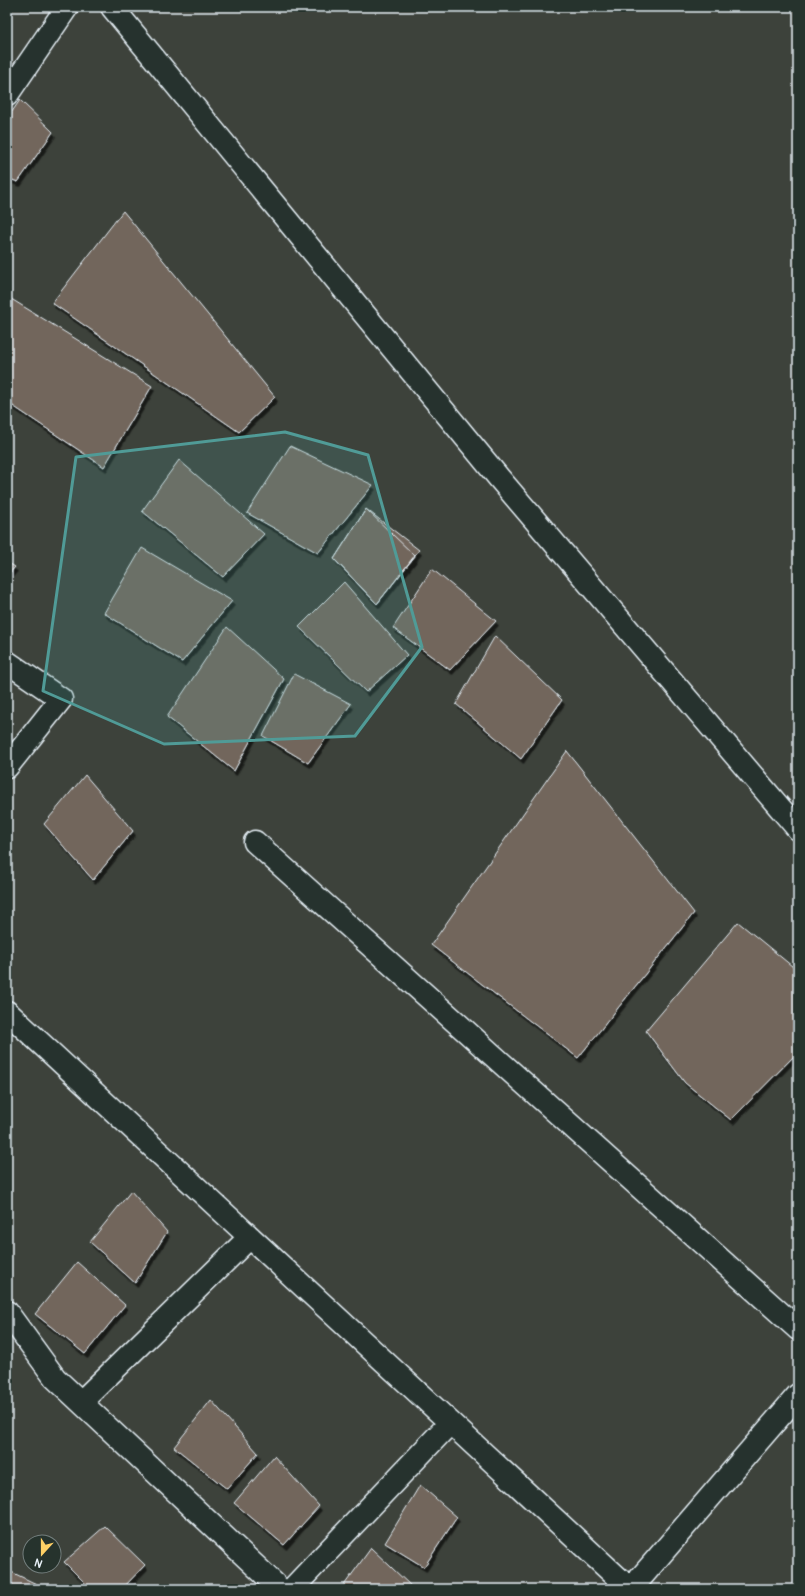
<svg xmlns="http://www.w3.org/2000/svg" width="805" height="1596" font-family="Pangolin,sans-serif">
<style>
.building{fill:#72665c;stroke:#e8f1f8;filter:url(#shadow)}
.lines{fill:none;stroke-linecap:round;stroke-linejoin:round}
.minor-casing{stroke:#e8f1f8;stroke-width:25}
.minor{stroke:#26332d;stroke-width:22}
.marked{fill:#509b97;fill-opacity:0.2;stroke:#509b97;stroke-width:3;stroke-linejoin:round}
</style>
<defs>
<filter id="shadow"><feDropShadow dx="2.5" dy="4.5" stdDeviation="0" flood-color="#0009"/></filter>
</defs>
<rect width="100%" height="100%" fill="#3d423b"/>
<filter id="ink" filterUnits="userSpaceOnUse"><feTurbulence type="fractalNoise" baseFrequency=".025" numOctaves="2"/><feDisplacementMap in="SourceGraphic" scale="8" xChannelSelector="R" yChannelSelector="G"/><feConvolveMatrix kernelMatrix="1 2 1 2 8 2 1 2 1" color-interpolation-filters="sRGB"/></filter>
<g filter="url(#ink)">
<path class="building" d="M20,100l33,32 -35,50 -11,-4v-59z
M123,211l152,186 -36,35 -187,-129z
M8,297l144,89 -48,81 -97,-65z
M290,446l83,39 -55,68 -71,-40z
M179,460l85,74 -41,43 -81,-66z
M366,509l53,41 -42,54 -43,-45z
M366,509l49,47 -38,48 -43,-45z
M142,548l90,53 -50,61 -78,-49z
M7,562l8,5 -8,9z
M432,569l64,52 -46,49 -57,-42z
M344,582l63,73 -41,37 -67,-65z
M227,627l57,52 -50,92 -67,-54z
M495,636l67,64 -41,59 -65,-55z
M294,674l57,30 -43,59 -45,-27z
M567,751l127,162 -116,145 -147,-113z
M85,775l48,56 -40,49 -49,-56z
M738,922l60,49v81l-67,68 -46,-37 -39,-52z
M131,1191l36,41 -32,51 -45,-41z
M77,1262l48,43 -40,49 -50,-40z
M211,1400l47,53 -31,36 -53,-42z
M274,1456l45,50 -35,39 -50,-42z
M420,1485l37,32 -33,50 -39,-24z
M105,1526l40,39 -23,24h-31l-27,-27z
M371,1548l41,39 -1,2 -69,-1z
M7,1570l40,19h-40z"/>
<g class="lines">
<defs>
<path id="minor" d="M112,7l387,471 299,351
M7,95l60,-88
M7,662l54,37 -54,68
M255,842l543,487
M7,1012l623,577
M7,1312l48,66 225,211
M81,1402l169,-165
M292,1589l158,-166
M631,1589l167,-194"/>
</defs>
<use href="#minor" class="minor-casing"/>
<use href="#minor" class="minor"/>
</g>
</g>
<path class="marked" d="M285,432l83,23 54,192 -67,89 -191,8 -121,-53 33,-234z"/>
<rect width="805" height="1596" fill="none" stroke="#26332d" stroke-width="24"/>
<rect x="12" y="12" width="781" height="1572" fill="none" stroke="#e8f1f8" stroke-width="1.5" filter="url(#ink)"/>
<g transform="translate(42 1554) rotate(201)"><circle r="19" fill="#26332d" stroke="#747f7e"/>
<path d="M0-3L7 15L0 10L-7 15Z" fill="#ffd166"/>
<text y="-6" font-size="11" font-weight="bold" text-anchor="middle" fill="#e8f1f8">N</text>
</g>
</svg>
